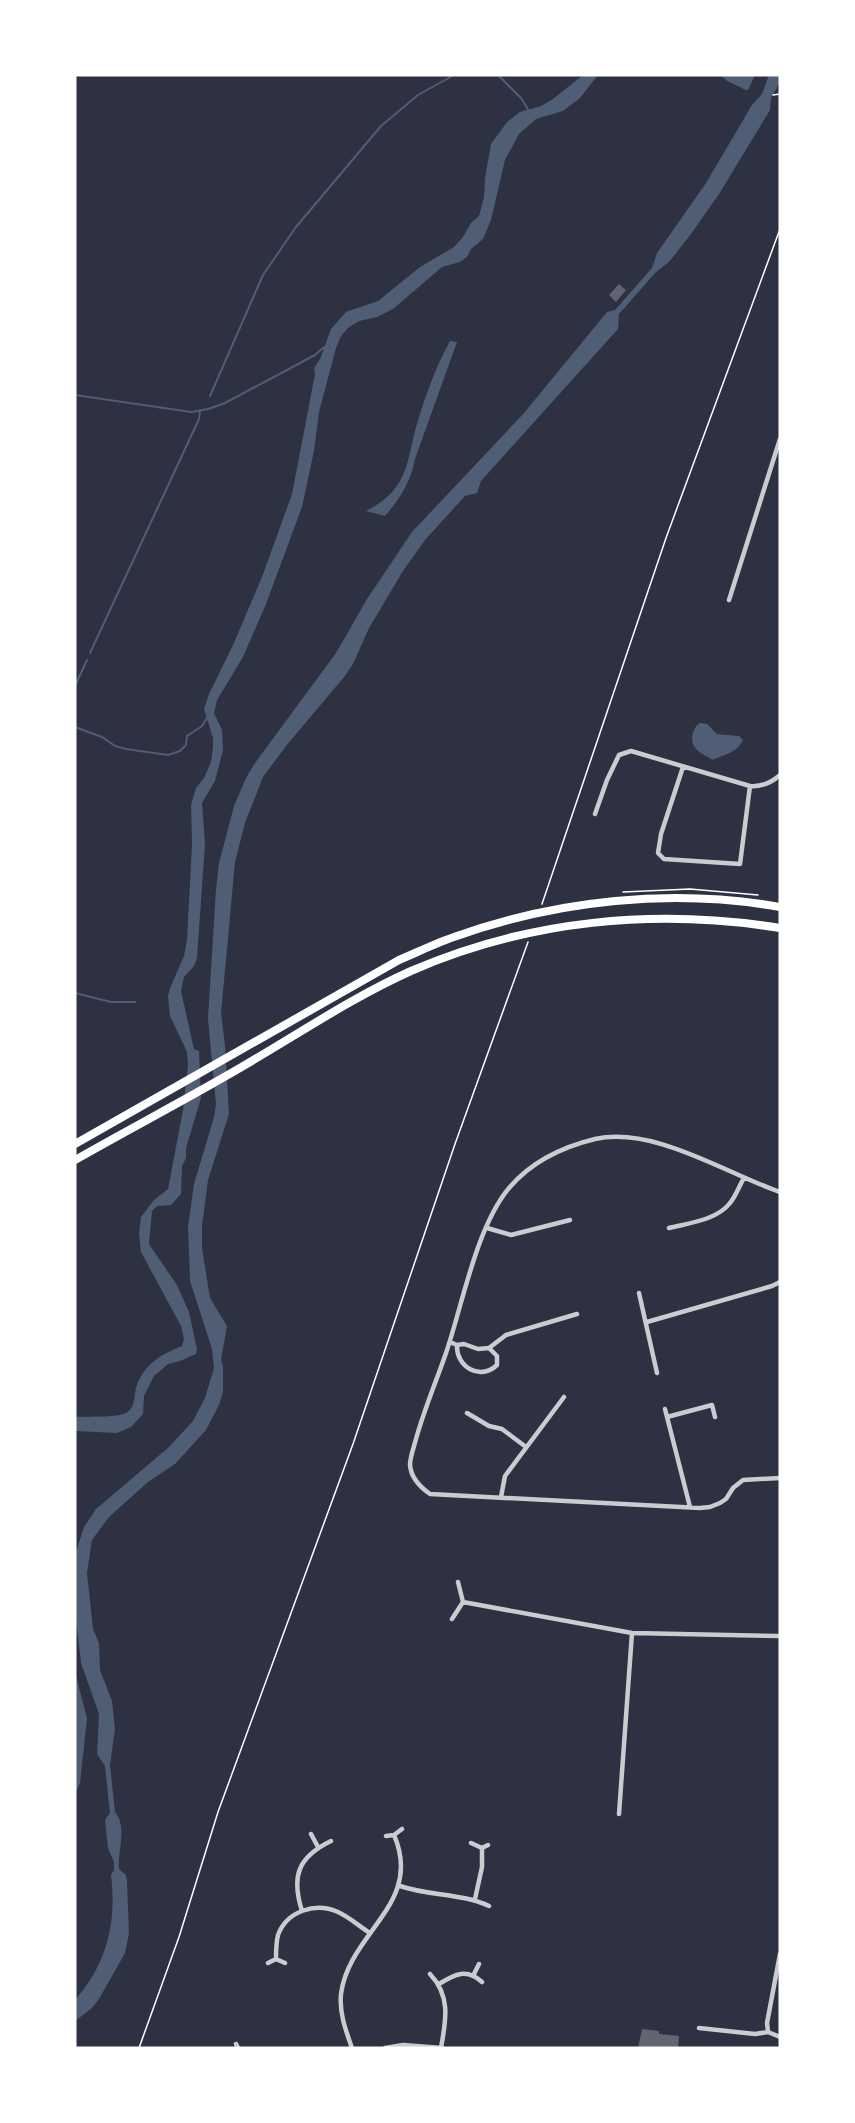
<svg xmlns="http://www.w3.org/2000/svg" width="855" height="2123" font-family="Ubuntu,sans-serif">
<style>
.water{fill:#4f5d75}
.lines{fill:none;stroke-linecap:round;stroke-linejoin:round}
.stream{stroke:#4f5d75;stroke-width:2}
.building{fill:#626471}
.path{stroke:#fff;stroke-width:1.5}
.minor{stroke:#caccd0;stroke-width:4.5}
.trunk{stroke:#fff;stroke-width:8}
</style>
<rect width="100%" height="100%" fill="#2d3142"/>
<path class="water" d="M583,75h15l-18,23 -17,13 -27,8 -17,15 -14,26 -14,60 -8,19 -12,10 -4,8 -7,5 -18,5 -49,42 -16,8 -18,4 -11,7 -7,8 -5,12 -17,64 -5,39 -12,56 -36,97 -23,53 -26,43 -3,13 8,17 1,20 -8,31 -13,22 3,41 -8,114 -3,8 -10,11 -3,14 13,58 5,2 2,47 -15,50v10l-4,8 -1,28 -10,11 -14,1 -5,5 -3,33 28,41 12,27 8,37 -1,5 -16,7 -12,3 -14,12 -10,20 -1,18 -12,13 -14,6 -42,-2v-14c12,-1 41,1 51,-4 9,-5 8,-16 10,-25 7,-23 25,-34 46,-42l2,-7 -3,-13 -40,-74 -2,-19 2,-16 13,-17 14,-11 15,-79 5,-45 -1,-13 -17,-36 -2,-20 2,-8 14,-32 3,-16 5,-97 -1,-38 5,-17 8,-10 7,-16 2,-14v-10l-9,-29 5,-15 24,-49 29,-68 30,-83 23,-120 -1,-6 6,-9 11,-30 15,-17 32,-11 42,-34 34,-20 9,-10 8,-14 8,-7 5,-19 1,-19 6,-34 16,-22 13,-10 21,-6 12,-7z
M721,75h34l-7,15h-2l-19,-9z
M769,75h11v7l-9,16 -1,12 -51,84 -28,40 -22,28 -13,10 -37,42 -1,15 -137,152 -4,12 -12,3 -40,44 -22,31 -34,57 -16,36 -8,12 -59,70 -23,31 -18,46 -10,39 -14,151 4,32 4,69 -21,66 -6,46v22l8,50 17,28 -6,34 2,6v26l-4,13 -13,25 -31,34 -27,18 -39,35 -17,23 -5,33 6,56 6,14 1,27 12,31 3,28 -5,36 5,47c13,16 2,39 4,57l7,6 1,6 2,52 -4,20 -26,46 -7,9 -17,13v-21c32,-36 42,-78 36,-125l3,-5v-8l-6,-14 -3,-28 5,-7 -5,-47 -8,-12 2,-40 -18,-51 -6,-50v-58l9,-28 12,-18 73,-62 24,-26 12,-23 9,-30 -2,-19 -22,-68 -2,-55 6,-42 20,-67 2,-13 -8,-85 8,-130 3,-26 15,-57 12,-28 9,-15 81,-110 31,-54 45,-67 112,-119 83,-101 8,-2 37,-42 5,-15 49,-70 46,-78 10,-11z
M450,341l7,1 -42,117c-4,22 -15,40 -30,57l-19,-5c9,-5 19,-11 26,-19 16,-16 18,-44 24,-65 9,-30 19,-59 34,-86z
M700,723l7,1 10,10 22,2 4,4c-6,13 -20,15 -31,20 -4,-4 -12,-6 -16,-11 -7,-8 -4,-21 4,-26z
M75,1672l12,46 -7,65 -5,11z"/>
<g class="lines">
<path class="stream" d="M498,75l23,23 8,13
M75,395l116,17 17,-3 17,-6 90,-48 9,-8
M210,396l53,-121 33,-48 85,-101 37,-31 36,-20
M90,653l109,-234 1,-8
M75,686l12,-26
M75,727l27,10 13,9 11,3 42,6 12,-4 6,-6 1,-9 15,-10 5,-8
M75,993l36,9h24"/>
</g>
<path class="building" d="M619,284l7,6 -10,12 -7,-7z
M642,2029l17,2v3l20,2 -1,12h-40z"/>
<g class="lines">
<path class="path" d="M773,95l7,-1
M623,892l67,-3 68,6
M542,904l124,-366 114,-309
M139,2048l40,-111 39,-125 135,-368 102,-300 73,-202"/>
<path class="minor" d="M729,600l51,-161
M683,767l-22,67 -3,19 6,6 76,5 10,-78
M595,814l12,-34 12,-25 12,-4 119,35c12,1 21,-3 30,-11
M780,1192c-55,-19 -126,-66 -185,-53 -33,8 -64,23 -86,49 -33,40 -46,115 -63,165 -10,29 -22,57 -30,86 -2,8 -6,18 -6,26 1,13 10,22 20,29l270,14 10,-1 10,-4 6,-4 7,-11 10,-8 37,-2
M487,1228l24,7 59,-15
M669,1228c20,-5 48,-8 61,-25 6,-7 9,-17 14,-25
M639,1293l18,80
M647,1322l125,-36 8,-4
M450,1342l7,3 7,-1 14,5 11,-1 17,-13 71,-21
M457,1345c-1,22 23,36 40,20v-9l-8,-8
M665,1409l25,98
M467,1413l22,13 13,3 24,18
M667,1417l45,-12 3,12
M501,1497l4,-21 59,-79
M463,1602l169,31 148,3
M452,1619l11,-17 -5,-20
M619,1814l13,-181
M311,1834l7,13
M386,1836l8,-1 8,-6
M471,1843l11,5 6,-3
M400,1886c29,10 61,7 89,20
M475,1899l7,-32v-19
M302,1911c-11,-35 -4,-54 29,-70
M276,1959c0,-8 0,-16 2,-24 9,-24 37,-33 60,-23 11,5 21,14 32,21
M268,1963l8,-4 9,4
M430,1974c21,22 16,46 11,74
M474,1974l5,-10
M439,1984c16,-10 28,-16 43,-2
M699,2028l56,6 13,-2 12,5
M768,2032l-1,-9 13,-69
M236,2044l2,4
M352,2048c-6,-17 -13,-35 -11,-54 8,-62 83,-90 53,-159
M385,2048l18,-3 39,3"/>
<path class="trunk" d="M75,1144l324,-184c19,-8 37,-17 55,-23 103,-37 218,-49 326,-30
M75,1160c56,-32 114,-62 170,-95 55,-32 108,-68 166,-94 117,-51 244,-63 369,-43"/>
</g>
<rect width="855" height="2123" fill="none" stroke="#ffffff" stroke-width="153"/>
</svg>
